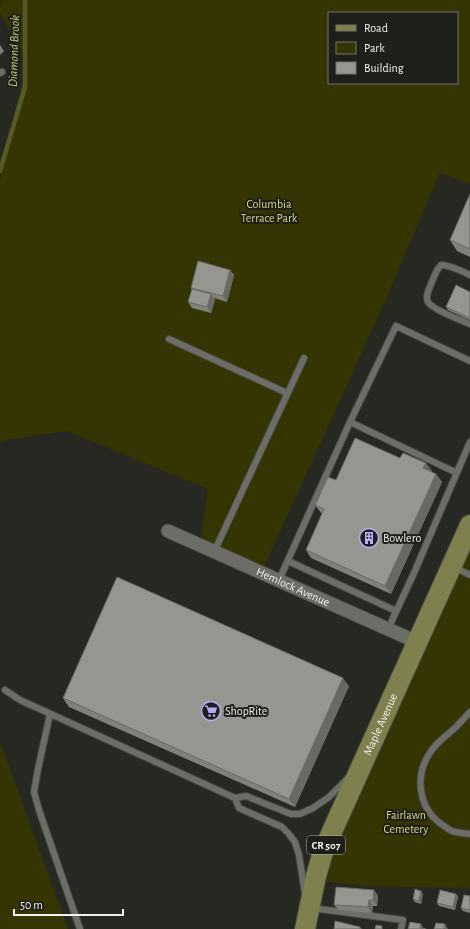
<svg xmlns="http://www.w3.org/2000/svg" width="470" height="929" font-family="'Alegreya Sans',sans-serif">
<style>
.green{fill:#343503;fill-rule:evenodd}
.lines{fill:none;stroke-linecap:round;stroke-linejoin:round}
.stream{stroke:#575a24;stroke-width:4.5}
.service-casing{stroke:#474742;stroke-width:8}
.minor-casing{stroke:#474742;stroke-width:15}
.primary-casing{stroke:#474742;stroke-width:22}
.service{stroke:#6c6d67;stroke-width:6}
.minor{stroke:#6c6d67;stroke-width:13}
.primary{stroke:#7e814d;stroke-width:20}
.wall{fill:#80817b}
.shaded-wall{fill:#686964}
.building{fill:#95968f;stroke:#686964}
.labels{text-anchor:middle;stroke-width:4;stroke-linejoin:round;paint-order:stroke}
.shield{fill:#1e1f1a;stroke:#b1b1ae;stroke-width:1}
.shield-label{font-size:11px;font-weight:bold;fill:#f0f0ed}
.park-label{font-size:12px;fill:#d1d683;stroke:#1e1f1a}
.poi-label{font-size:12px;fill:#f0f0ed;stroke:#1e1f1a;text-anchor:start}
.street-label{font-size:12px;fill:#f0f0ed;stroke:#1e1f1a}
.water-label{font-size:13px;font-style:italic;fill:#c4c977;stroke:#1e1f1a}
</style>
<rect width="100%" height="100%" fill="#282823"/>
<path class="green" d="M2,0h468v184l-30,-11 -56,131 -123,269 -61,-28 8,-56 -141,-58 -67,10v-261l27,-120 -27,-47v-7zM329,13h128v70h-128z
M470,525v363l-103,-2 -52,-6z
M0,741l68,188h-68z"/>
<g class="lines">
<path class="stream" d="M0,171l25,-84v-87"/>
<defs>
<path id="service" d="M0,73l2,-1
M470,275c-9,-4 -19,-10 -29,-10 -5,5 -7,12 -10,19 -2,5 -6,13 -3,18 5,8 33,18 42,22
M169,339l118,54
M350,422l46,-96 74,35
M214,552l90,-194
M288,561l108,50
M454,567l16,8
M279,580l71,-158 107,51
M388,629l26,-56 56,-131
M5,690l15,10 215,98 11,-2 45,18h9l13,-6 16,-11 19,-19
M470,712c-5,5 -10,11 -15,16 -9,8 -21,16 -27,28 -14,24 -8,55 16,70 2,1 5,4 8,5 5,2 12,2 18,3
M50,714l-12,55 -4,23 5,18 41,119
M235,798l4,10 43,19 6,6 7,9 4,13 6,39
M312,908l91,12 -2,9"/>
<g id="minor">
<path id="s1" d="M168,531l249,111"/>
</g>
<g id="primary">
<path id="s2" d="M305,929l11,-53 7,-24 11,-25 136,-302"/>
</g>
</defs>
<use href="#service" class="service-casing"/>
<use href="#minor" class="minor-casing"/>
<use href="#primary" class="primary-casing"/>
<use href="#service" class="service"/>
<use href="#minor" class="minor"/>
<use href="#primary" class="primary"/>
</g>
<path class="wall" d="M0,45l4,6 -4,4z
M470,194v63l-13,-6 -7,-11z
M230,270l4,5 -7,27 -13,-4 1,2 -4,13 -19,-5 -4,-6 4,-13 -1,-1z
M470,292v28l-22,-10 -2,-3z
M400,458l32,13 -1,1 5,2 6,8 -51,112 -80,-36 -5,-8 16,-36 -7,-9 21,-25z
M349,686l-54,121 -226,-100 -6,-9z
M374,890l4,6 -1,10h-4l-1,7 -33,-3 -5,-5z
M423,894l-2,10 -6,-2 -2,-3z
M456,894l2,3 -3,13 -16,-4 -2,-3z
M470,896v17l-7,-2 -2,-3z"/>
<path class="shaded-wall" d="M230,270l4,5 -7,27 -4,-6z
M211,294l4,6 -4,13 -4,-6z
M426,463l6,8 -3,6 -6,-9z
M436,474l6,8 -51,112 -6,-8z
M343,678l6,8 -54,121 -6,-8z
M374,890l4,6 -1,10 -4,-6z
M421,891l2,3 -2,10 -2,-3z
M456,894l2,3 -3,13 -2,-3z
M369,900l4,6 -1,7 -4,-6z
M421,924l3,5 -4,-1z
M445,924l3,5h-4z"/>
<path class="building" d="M470,194v55l-20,-9z
M198,261l32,9 -7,26 -32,-8z
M456,285l14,7v26l-24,-11z
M192,289l19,5 -4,13 -19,-5z
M355,438l45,20 3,-5 23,10 -3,5 13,6 -51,112 -79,-36 18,-41 -9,-4 13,-28 8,3z
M117,577l226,101 -54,121 -226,-101z
M336,887l38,3 -1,10h-4l-1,7 -34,-2z
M415,889l6,2 -2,10 -6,-2z
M440,890l16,4 -3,13 -16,-4z
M464,895l6,1v14l-9,-2z
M335,921l25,6v2h2h-28z
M410,922l11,2 -1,4 6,1h-18z
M436,923l9,1 -1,5h-10z
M376,925l6,1v3h-7z"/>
<defs>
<symbol id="building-ring" viewBox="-11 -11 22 22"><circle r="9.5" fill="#1e1f1a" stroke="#b8abf7" stroke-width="1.5"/><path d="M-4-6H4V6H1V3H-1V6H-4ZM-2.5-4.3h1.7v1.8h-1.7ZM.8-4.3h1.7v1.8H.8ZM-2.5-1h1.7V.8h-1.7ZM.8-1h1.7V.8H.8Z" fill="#b8abf7"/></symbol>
<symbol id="supermarket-ring" viewBox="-11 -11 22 22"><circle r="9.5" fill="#1e1f1a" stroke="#b8abf7" stroke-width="1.5"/><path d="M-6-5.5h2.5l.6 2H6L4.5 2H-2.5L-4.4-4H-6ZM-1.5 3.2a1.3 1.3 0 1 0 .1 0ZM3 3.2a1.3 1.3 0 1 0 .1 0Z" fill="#b8abf7"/></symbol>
</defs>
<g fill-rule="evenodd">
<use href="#building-ring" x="358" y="527" width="22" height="22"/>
<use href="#supermarket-ring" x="200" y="700" width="22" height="22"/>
</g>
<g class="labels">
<rect class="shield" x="307" y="836" width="38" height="18" rx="3"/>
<g class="shield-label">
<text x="326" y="849">CR 507</text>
</g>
<g class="park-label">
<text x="269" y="208">Columbia<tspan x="269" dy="14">Terrace Park</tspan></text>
<text x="406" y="819">Fairlawn<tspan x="406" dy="14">Cemetery</tspan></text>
</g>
<g class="poi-label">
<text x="383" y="542">Bowlero</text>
<text x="225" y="715">ShopRite</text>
</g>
<g class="street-label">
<text dy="4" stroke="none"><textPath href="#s1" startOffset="137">Hemlock Avenue</textPath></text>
<text dy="4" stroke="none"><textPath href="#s2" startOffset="219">Maple Avenue</textPath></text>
</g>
<g class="water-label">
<text transform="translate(13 51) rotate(-88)" y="5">Diamond Brook</text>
</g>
</g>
<rect x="328" y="12" width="130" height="72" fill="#1e1f1a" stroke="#72736e"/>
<rect x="336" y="25" width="20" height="6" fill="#7e814d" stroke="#72736e"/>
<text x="364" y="32" font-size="12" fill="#f0f0ed">Road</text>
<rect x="336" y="42" width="20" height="12" fill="#343503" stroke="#72736e"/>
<text x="364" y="52" font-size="12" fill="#f0f0ed">Park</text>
<rect x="336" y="62" width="20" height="12" fill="#95968f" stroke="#72736e"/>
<text x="364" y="72" font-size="12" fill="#f0f0ed">Building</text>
<path d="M14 909v6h109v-6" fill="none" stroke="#f0f0ed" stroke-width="2"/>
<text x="20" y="909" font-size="12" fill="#f0f0ed" stroke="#1e1f1a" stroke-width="3" paint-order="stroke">50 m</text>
</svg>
